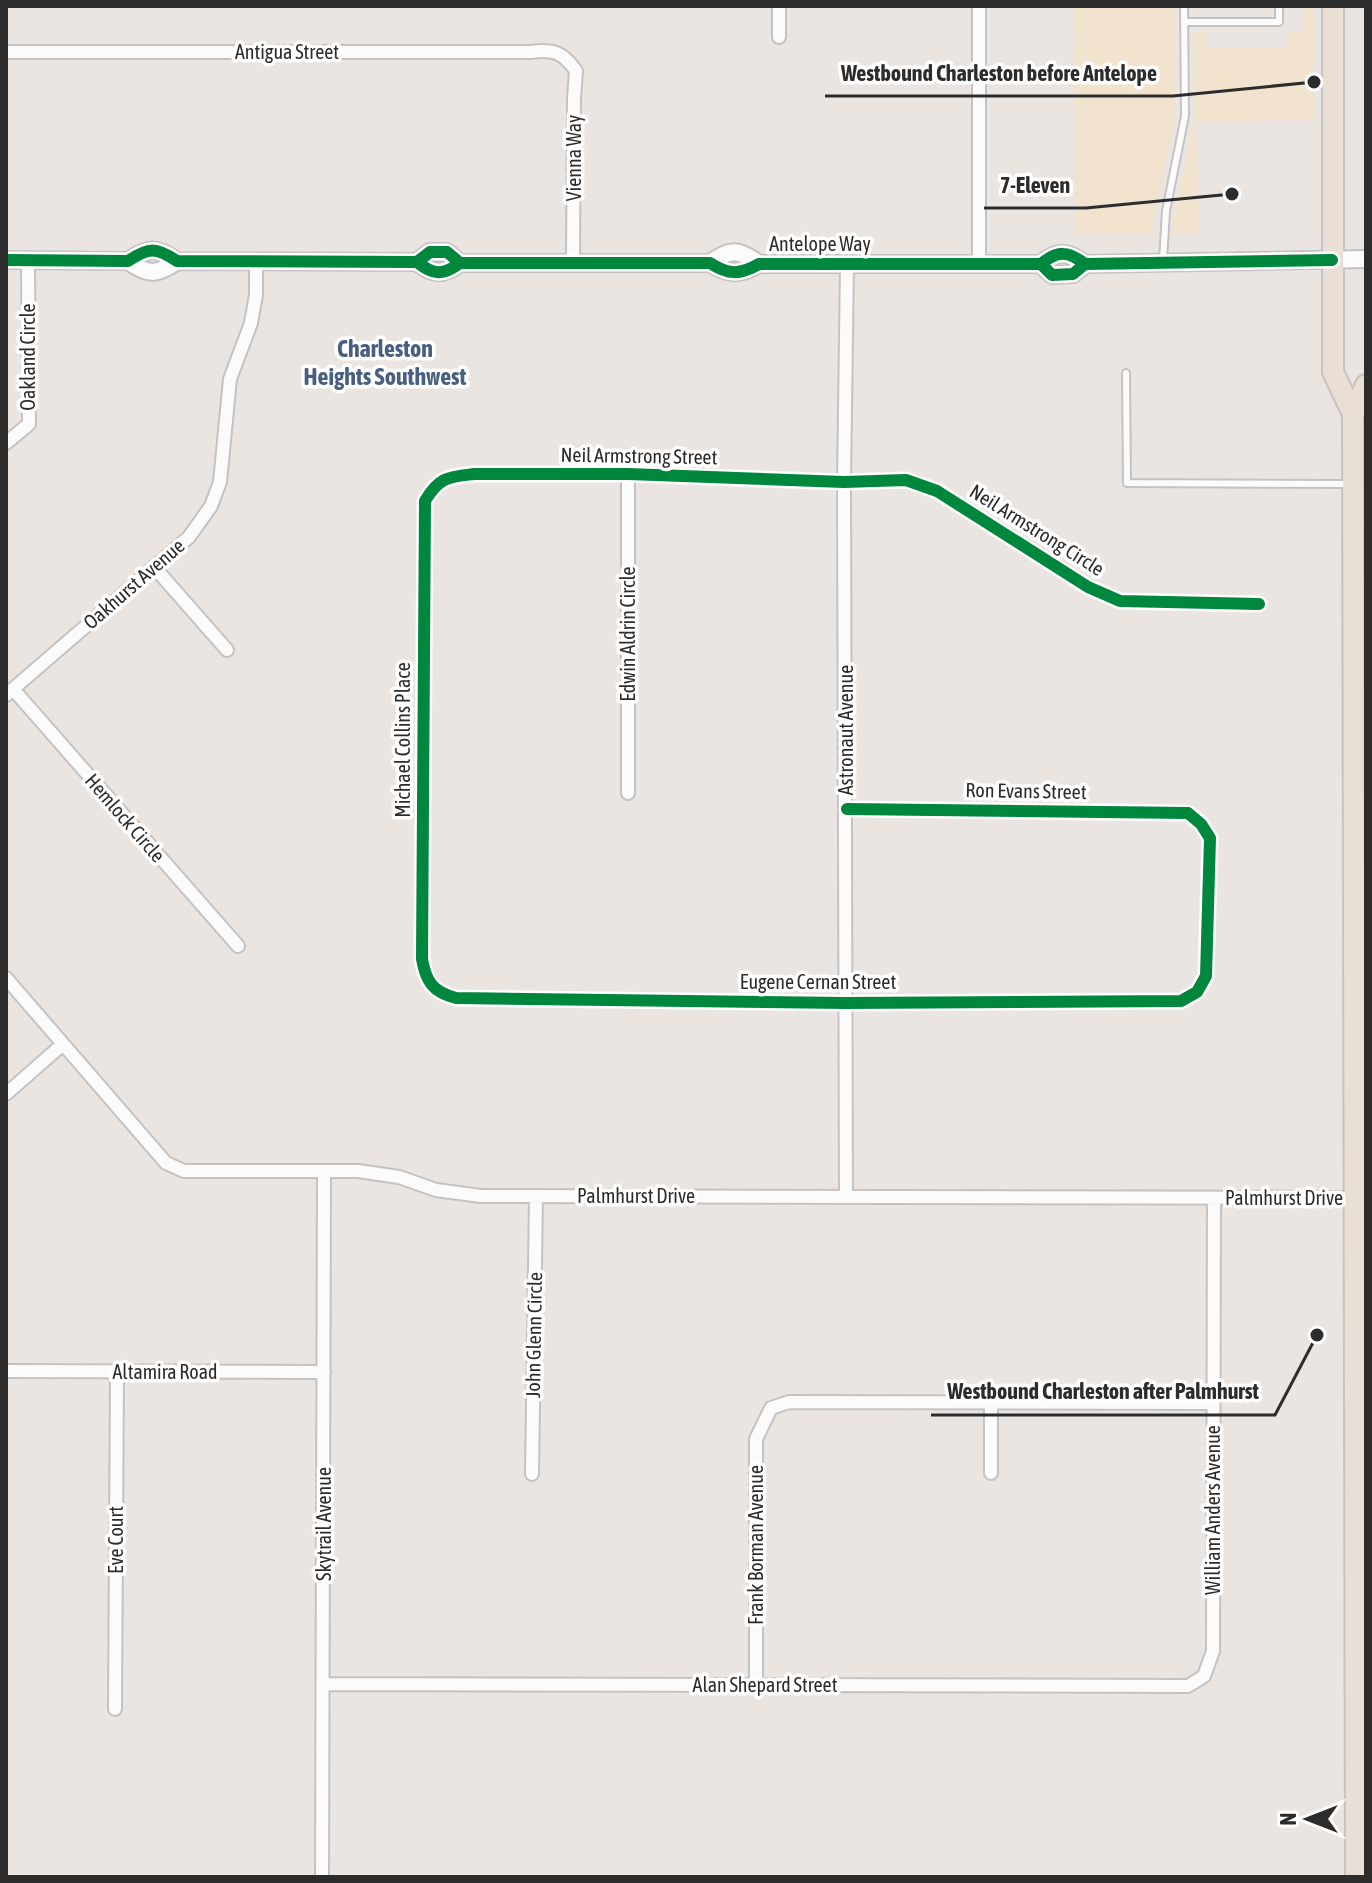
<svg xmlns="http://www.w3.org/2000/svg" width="1372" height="1883" font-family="'Asap Condensed',sans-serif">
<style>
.sand{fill:#f1e3ce}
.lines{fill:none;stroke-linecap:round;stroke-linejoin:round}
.service-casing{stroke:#c4c3c4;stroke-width:10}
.minor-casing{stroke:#c4c3c4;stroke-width:16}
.tertiary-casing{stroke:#c4c3c4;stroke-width:20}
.primary-casing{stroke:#c6c3c2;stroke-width:24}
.service{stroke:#fcfbfb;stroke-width:6}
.minor{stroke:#fcfbfb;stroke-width:12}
.tertiary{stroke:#fcfbfb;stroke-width:16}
.primary{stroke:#e9dfd4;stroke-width:20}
.cycleway-casing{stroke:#fff;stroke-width:17}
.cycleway{stroke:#00873e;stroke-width:12}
.labels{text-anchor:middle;stroke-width:7;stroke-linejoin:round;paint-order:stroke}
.street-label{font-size:20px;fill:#2c2c2c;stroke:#fff}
.quarter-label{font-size:24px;font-weight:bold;fill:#485f82;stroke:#fff}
.leader{fill:none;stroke:#2c2c2c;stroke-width:3}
.callout-dot{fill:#2c2c2c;stroke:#fff;stroke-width:3}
.callout-label{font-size:22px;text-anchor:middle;font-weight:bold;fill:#2c2c2c;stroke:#fff;stroke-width:7;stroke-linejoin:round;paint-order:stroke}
</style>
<rect width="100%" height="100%" fill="#ebe5e2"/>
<path class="sand" d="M1074,6h101v114l-24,113h-76z
M1303,6h11v113l-118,3 4,112 -29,-1 24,-116 -1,-85h12v15h82v-15l15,-1z"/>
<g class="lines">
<defs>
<path id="service" d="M1184,22h95v-16
M1163,260l3,-49 19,-95 -1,-110
M1126,373l1,110 223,1"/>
<path id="minor" d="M779,6v31
M6,52h525c22,-3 32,0 45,19l-2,27 -1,165
M979,264v-258
M6,443l23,-19 -1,-164
M628,474v319
M155,568l72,82
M13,689l225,257
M6,695l183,-158 22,-31 9,-24 10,-103 21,-56 5,-28v-34
M847,809l341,4 13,11 9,14 -4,138 -9,16 -16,9 -335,2 -390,-5c-23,-6 -30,-16 -34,-39l3,-458c14,-24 23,-24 49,-27h154l216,8 62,-2 31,11 151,96 32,14 139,3
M6,978l160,185 18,8h174l41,6 37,13 45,6 874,2
M6,1094l57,-50
M846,1197l-2,-715 3,-218
M6,1371l318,1
M991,1402v71
M532,1474l4,-278
M324,1684l864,2 16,-10 9,-25 1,-453
M756,1685v-246l15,-31 18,-6 424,1
M115,1709l2,-337
M322,1877l2,-706"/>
<path id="tertiary" d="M6,260l122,1c21,-14 28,-14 49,0l240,1 13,-10h17l13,11
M128,261c20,14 28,15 49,0
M417,262c16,13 26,14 43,1h250c18,12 30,12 49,1h282c17,-14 27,-13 44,0
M710,263c21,-14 28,-15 49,1
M1041,264l11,11 21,-1 12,-10 281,-5"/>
<path id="primary" d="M1333,6v366l20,42
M1356,1877l-3,-1463 13,-29"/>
</defs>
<use href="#service" class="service-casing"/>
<use href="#minor" class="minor-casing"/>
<use href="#tertiary" class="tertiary-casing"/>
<use href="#primary" class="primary-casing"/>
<use href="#service" class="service"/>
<use href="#minor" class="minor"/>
<use href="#tertiary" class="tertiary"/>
<use href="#primary" class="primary"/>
<defs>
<path id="cycleway" d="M6,260l122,1c21,-14 28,-14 49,0l240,1 13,-10h17l13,11
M417,262c16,13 26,14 43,1h250c18,12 30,12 49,1h282c17,-14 27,-13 44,0
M1041,264l11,11 21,-1 12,-10 247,-4
M847,809l341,4 13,11 9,14 -4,138 -9,16 -16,9 -335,2 -390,-5c-23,-6 -30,-16 -34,-39l3,-458c14,-24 23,-24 49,-27h154l216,8 62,-2 31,11 151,96 32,14 139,3"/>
</defs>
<use href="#cycleway" class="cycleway-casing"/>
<use href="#cycleway" class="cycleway"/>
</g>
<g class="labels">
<g class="street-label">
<text x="287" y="59">Antigua Street</text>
<text transform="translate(574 158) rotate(-90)" y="7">Vienna Way</text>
<text x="820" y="251">Antelope Way</text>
<text transform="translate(28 357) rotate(-90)" y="7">Oakland Circle</text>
<text transform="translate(639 456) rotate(1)" y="7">Neil Armstrong Street</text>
<text transform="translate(1037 530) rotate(32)" y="7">Neil Armstrong Circle</text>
<text transform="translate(134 584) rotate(-41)" y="7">Oakhurst Avenue</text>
<text transform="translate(628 634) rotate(-90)" y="7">Edwin Aldrin Circle</text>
<text transform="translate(846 730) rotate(-90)" y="7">Astronaut Avenue</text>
<text transform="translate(403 740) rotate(-90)" y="7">Michael Collins Place</text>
<text transform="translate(1026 791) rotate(1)" y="7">Ron Evans Street</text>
<text transform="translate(125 818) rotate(49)" y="7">Hemlock Circle</text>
<text x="818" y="989">Eugene Cernan Street</text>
<text x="636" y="1203">Palmhurst Drive</text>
<text x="1284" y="1205">Palmhurst Drive</text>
<text transform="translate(534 1335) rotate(-89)" y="7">John Glenn Circle</text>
<text x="165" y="1379">Altamira Road</text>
<text transform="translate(1213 1510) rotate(-90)" y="7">William Anders Avenue</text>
<text transform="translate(324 1524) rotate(-90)" y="7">Skytrail Avenue</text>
<text transform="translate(116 1540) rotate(-90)" y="7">Eve Court</text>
<text transform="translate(756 1545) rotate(-90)" y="7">Frank Borman Avenue</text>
<text x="765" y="1692">Alan Shepard Street</text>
</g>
<g class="quarter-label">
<text x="385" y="357">Charleston<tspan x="385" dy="28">Heights Southwest</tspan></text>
</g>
</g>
<path class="leader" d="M1314 82L1173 96H825M1232 194L1086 208H984M1317 1335L1275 1415H931"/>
<g class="callout-dot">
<circle cx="1314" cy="82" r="8"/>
<circle cx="1232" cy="194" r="8"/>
<circle cx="1317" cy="1335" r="8"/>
</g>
<g class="callout-label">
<text x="999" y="81">Westbound Charleston before Antelope</text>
<text x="1035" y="193">7-Eleven</text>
<text x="1103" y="1399">Westbound Charleston after Palmhurst</text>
</g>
<rect width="1372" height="1883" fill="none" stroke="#2c2c2c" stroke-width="16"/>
<g transform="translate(1308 1819) rotate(270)" stroke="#ffffff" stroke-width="6" paint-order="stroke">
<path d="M0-6L14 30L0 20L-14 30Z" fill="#2c2c2c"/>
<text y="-12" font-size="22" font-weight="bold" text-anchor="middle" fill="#2c2c2c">N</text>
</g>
</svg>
